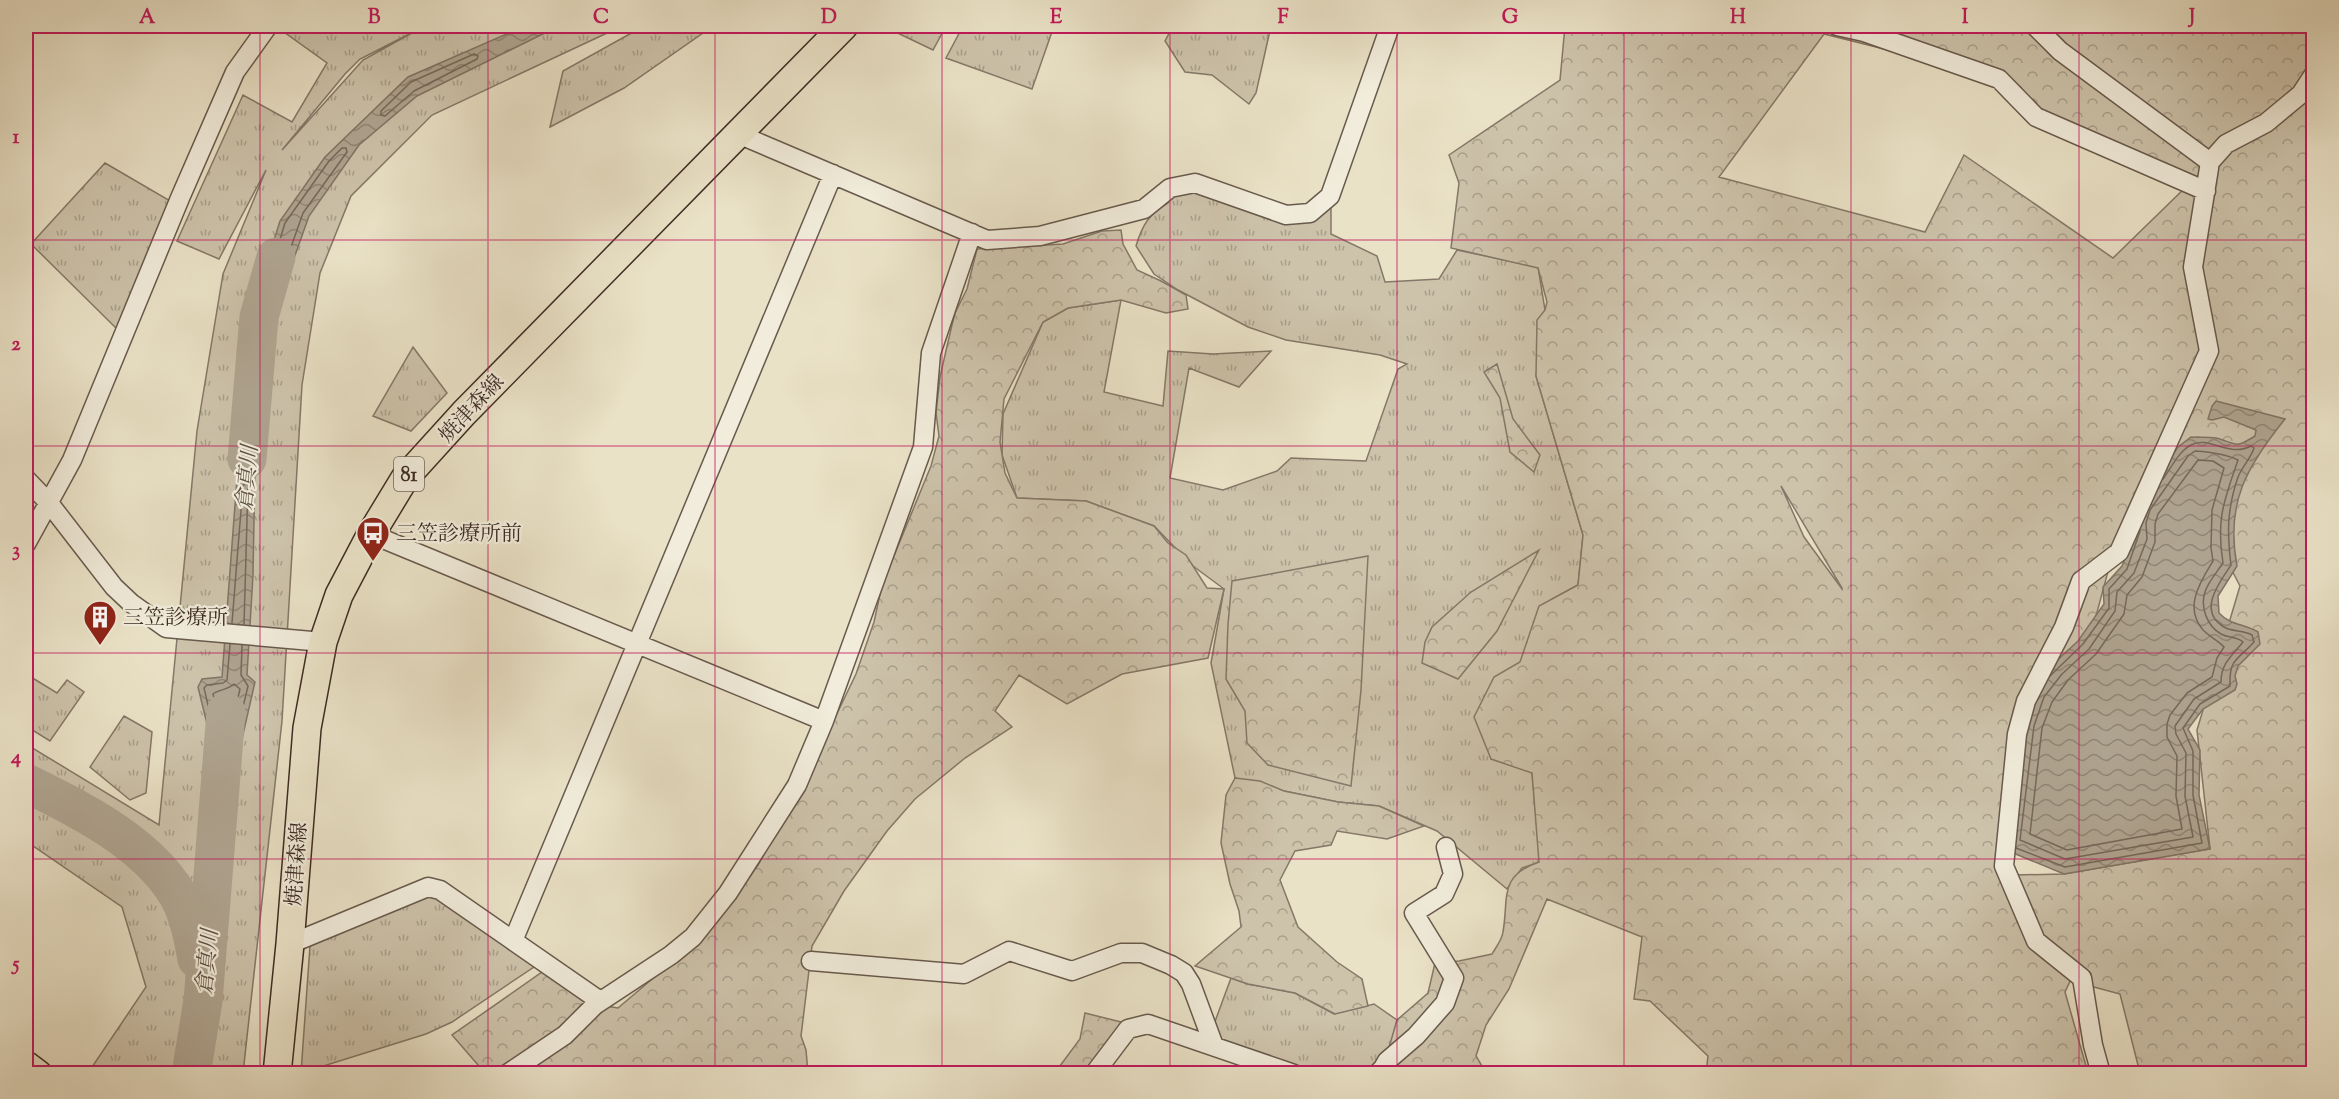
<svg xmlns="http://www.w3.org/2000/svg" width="2339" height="1099" font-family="'Sorts Mill Goudy','Noto Serif JP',serif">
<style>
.grass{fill:url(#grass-tufts);stroke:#857868;stroke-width:1.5;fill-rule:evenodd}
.forest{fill:url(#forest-crowns);stroke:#857868;stroke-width:1.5;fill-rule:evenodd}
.water{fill:url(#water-waves);stroke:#817465;stroke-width:1.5}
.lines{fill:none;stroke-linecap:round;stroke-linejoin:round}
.shore{stroke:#76685a;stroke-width:1.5}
.river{stroke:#afa490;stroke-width:39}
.minor-casing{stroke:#685a4d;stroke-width:21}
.primary-casing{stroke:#3d2c24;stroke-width:30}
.minor{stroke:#f1ecdb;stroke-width:18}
.primary{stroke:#eae2c7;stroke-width:27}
.grid{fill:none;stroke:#c2185b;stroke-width:1.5;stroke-opacity:0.55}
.labels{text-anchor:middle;stroke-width:4.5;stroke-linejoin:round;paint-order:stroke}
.shield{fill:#f1ecdb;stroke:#73665b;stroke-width:1.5}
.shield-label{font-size:20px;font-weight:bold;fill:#3d2c24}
.street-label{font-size:21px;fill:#3d2c24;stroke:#f1ecdb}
.poi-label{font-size:21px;fill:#3d2c24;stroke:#f1ecdb;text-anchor:start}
.water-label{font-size:22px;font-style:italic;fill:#5f5044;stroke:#f1ecdb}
.neatline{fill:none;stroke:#c2185b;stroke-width:2}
.grid-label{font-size:20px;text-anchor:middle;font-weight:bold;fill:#c2185b}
</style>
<defs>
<pattern id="grass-tufts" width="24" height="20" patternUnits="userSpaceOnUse" patternTransform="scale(1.5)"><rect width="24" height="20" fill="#cdc3ab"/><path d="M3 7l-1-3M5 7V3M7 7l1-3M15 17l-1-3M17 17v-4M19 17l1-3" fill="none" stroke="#a89f8b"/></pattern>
<pattern id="forest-crowns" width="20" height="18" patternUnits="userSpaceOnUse" patternTransform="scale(1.5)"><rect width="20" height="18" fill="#cdc3ab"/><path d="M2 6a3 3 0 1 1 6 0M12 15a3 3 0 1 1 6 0" fill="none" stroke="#a89f8b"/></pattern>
<pattern id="water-waves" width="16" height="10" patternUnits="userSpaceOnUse" patternTransform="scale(1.5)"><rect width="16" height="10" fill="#afa490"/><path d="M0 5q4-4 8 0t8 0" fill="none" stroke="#908675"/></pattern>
</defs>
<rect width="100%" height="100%" fill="#eae2c7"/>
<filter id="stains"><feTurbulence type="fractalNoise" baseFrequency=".00333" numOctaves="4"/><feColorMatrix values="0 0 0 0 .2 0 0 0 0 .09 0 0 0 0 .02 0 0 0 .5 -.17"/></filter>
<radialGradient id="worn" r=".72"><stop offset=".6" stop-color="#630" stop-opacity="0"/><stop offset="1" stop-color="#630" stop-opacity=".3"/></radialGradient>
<path class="grass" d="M288,26h334l-190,89 -81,81 -31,77 -18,112 -20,336 -39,352h-155l58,-86 -24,-80 -96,-66v-97l133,81 38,-394 26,-157 43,-104 -47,89 -42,-18 66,-146 49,27 35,-59 -43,-31zM419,29l-56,31 -81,90 63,-76 15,-15z
M644,26h69l-89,62 -74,39 13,-56z
M883,26h63l-13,24z
M963,26h91l-22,63 -86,-31z
M1173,26h98l-15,67 -7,11 -37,-29 -27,-3 -20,-31z
M105,163l67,39 -55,127 -86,-85z
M1204,186l88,37 39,-20v31l46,22 8,26 54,-3 18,-29 81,17 7,43 -9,66 47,159 -5,50 -26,14 -61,160 41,13 8,90 -18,6 -15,21 -70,-58 -58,-25 -41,-4 -54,-11 -49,-13 -24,-115 13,-74 -31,-23 -39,-40 -68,-25 -69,-3 -15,-43 1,-41 40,-92 25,-14 53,-8 -17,92 59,14 5,-55 45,3 58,-3 -32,36 -50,-19 -19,110 53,12 54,-19 14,-13 75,3 32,-92 9,-5 -27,-9 -94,-15 -38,-13 -70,-37 -24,-16 -18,-28c6,-20 13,-33 32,-43l5,-16z
M413,347l34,46 -36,38 -38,-15z
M26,674l31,19 10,-13 17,12 -34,49 -24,-15z
M124,716l28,16 -6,61 -16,7 -40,-33z
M418,896h18l104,67 -88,59 -26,12 -125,39 9,-127z
M1231,978l17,6 47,9 39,21 40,-10 23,16 -10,41 -14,13 -61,-1 -91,-30 -8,-16z"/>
<path class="forest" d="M1565,26h748v1047h-173l-20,-79 -37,-10 -55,-68 -13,-41 49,-1 146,-25 -13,-119 43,-144 -17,-33 -4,-41 -109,52 -18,67 -93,241 34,63 10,24 29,18 -7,15 23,81h-382l2,-17 -58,-55 -16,-2 8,-62 -95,-38 -38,90 -23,36 -10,31 10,17h-101l-2,-5 14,-48 31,-27 7,-30 24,-2 33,-7c4,-7 10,-14 11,-22 6,-34 -5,-56 36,-70l-7,-89 -41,-14 -17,-42 20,-40 26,-15 19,-56 39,-21 5,-50 -47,-159 1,-56 8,-10 2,-8 -9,-34 -87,-20 8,-65 -10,-28 111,-75zM1824,34l164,41 48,42 153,67 -76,74 -149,-103 -39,77 -206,-55zM1781,486l61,102v1l-38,-52z
M1121,230l2,14 14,26 24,11 25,14 2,14 -22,4 -45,-13 -53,8 -25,14 -39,77 -4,43 5,31 12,25 69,3 68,25 14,17 18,12 21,33 17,1 -16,69 -86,16 -55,30 -48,-29 -24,36 17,16 -47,31 -50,41 -28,32 -43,60 -32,55 -11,90 5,14 2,23h-323l-33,-38 93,-65 61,36 12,2 93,-79 47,-64 47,-85 51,-106 18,-52 8,-37 49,-119 8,-30 -3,-23 4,-36 11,-48 4,-16 12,-24 10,-40 86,-5 39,-13z
M1497,364l16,55 27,36 -6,17 -24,-20 -10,-54 -16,-26z
M1539,550l-42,81 -39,48 -36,-16 3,-21 7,-15 39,-35z
M1368,556l-7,134 -10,96 -83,-21 -21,-22 -2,-32 -19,-32 2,-55 4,-43z
M1235,778l25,3 24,10 54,11 41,4 45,20 -37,13 -50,-8 -6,14 -36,6 -15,29 18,47 39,35 25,17 6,27 -33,8 -40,-21 -47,-9 -53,-18 46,-39 -2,-16 -9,-27 -9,-41 5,-48z
M1085,1013l40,10 -41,50 -30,1 26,-35z"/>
<path class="water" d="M525,26h34l-142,70 -58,49 -50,71 -37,104 -5,-11 -14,-2 27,-86 45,-64 83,-80z
M243,399l13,10 -3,166 -6,100 8,7 -24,105 -24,-63 -9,-37 4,-8 20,-2z
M2216,401l69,18c-38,47 -60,84 -48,147l-19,30 1,17c12,13 24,10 39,19l2,12 -22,22 -3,10 2,8 -2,6 -32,19 -15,20 12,21 -1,45 11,54 -146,25 -58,-24 14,-128 32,-57 26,-24 26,-37 -1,-17 19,-21 12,-32 4,-30 40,-57 13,-10c9,1 21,-1 29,2 18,6 16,9 35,-3l1,-6 -32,-13 -12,3 -4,-1 4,-13z"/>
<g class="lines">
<path class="shore" d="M474,54l4,2 -1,3 -63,32 -29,25 -4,-1v-4l30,-29z
M342,148h4l1,4 -44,61 -31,88 -9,1 -1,-3 23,-76 44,-62z
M2195,451c14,1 31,3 43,9 -14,41 -22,59 -15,103 -6,9 -15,19 -18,29 -5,15 2,34 16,42 7,4 16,2 22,8 -11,14 -22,21 -22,40l-27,17 -19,27 1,8 10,19 -1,43 8,41 -128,22 -45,-19 14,-114 10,-29 18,-23 27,-25 26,-38 2,-19 17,-19 13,-34 -1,-16 4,-13 38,-54z
M2198,460l15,1 11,7 -12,42 -1,38 2,13c-12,20 -30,46 -10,69 7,7 16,11 21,17l-7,11 -5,19 -25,16 -17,22 -3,9v13l10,19 -1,40 6,33 -115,21 -37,-16 12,-106 10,-26 16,-22 28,-26 28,-40 3,-19 15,-18 13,-35v-18l3,-10z
M232,623l11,-138 3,-3 2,3 -4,139
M230,644l-3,36 -4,3 -16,2 -3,3 8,34 16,37 3,-2 17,-71 -7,-11 1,-30
M2050,676l33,-32 26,-36v-19l18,-20 13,-38
M234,684l6,5 -10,42 -4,2 -6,-13 -7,-26c4,-4 15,-4 21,-10z
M2016,848l49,19 137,-24 -9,-48v-44l-10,-23 17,-24 30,-18c-1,-28 7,-25 24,-44l-2,-7c-9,-5 -20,-3 -28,-8 -27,-16 -5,-44 7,-62 -4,-32 -4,-56 7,-88 4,-10 13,-19 16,-29l-3,-2c-22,12 -43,-11 -60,-1 -12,6 -20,23 -28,34"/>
<path class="river" d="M247,459l12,-142 17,-60
M26,783c54,26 130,64 157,122 7,17 11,36 14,54
M191,1074l12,-73 23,-289"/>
<defs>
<path id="minor" d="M1837,26l27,6 135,47 37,38 170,74
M2035,26l25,25 150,111
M738,134l249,106 53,-4 104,-27 26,-21 25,-5 91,32 24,-2 20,-17 60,-170
M26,479l23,24 65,84 17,16 35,25 157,14
M371,534l453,187
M26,544l46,-84 108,-262 55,-126 33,-46
M513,941l320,-767
M290,944l138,-57 12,3 160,111
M811,961l153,13 45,-23 63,20 49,-18h21l29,12 13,8 7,11 23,62
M507,1074l58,-39 30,-30 76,-50 22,-18 35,-44 69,-108 27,-64 99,-274 8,-94 41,-120
M1094,1074l34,-45 20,-5 146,50
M1377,1074l6,-6 4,-7 29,-25 29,-33 9,-25 -40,-65 30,-19 9,-20 -7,-27
M2101,1074l-8,-29 -11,-67 -46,-37 -32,-75 13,-132 9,-33 38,-74 17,-46 38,-29 90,-201 -16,-84 17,-105 16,-18 40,-21 35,-29 13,-20"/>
<path id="primary" d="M26,1065l12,9
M277,1074l13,-130 17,-216 16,-86 16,-47 32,-61 34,-56 59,-65 380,-387"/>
</defs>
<use href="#minor" class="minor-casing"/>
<use href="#primary" class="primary-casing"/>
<use href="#minor" class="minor"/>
<use href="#primary" class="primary"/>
</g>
<path class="grid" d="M260,26v1048M488,26v1048M715,26v1048M942,26v1048M1170,26v1048M1397,26v1048M1624,26v1048M1851,26v1048M2079,26v1048M26,240h2288M26,446h2288M26,653h2288M26,859h2288"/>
<defs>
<symbol id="bus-pin" viewBox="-11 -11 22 30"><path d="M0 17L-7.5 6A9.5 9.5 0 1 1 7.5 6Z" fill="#8f2418" stroke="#f1ecdb"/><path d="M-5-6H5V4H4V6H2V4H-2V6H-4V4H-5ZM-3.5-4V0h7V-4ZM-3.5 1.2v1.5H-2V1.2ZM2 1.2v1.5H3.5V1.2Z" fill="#fff"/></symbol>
<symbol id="building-pin" viewBox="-11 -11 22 30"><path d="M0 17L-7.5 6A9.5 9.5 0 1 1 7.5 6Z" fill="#8f2418" stroke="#f1ecdb"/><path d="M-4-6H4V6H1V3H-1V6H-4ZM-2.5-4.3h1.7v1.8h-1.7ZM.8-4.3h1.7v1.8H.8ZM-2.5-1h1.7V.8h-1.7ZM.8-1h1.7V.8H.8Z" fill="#fff"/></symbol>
</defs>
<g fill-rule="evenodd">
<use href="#bus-pin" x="354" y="514" width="38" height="52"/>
<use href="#building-pin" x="81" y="598" width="38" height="52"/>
</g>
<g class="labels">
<rect class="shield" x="394" y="457" width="30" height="34" rx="4.5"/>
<g class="shield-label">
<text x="409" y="481">81</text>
</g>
<g class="street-label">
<text transform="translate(471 408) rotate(-47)" y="7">焼津森線</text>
<text transform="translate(296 864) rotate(-86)" y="7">焼津森線</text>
</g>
<g class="poi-label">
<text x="396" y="540">三笠診療所前</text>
<text x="123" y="624">三笠診療所</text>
</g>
<g class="water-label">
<text transform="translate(246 478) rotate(-85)" y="8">倉真川</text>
<text transform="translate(206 962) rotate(-85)" y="8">倉真川</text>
</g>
</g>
<rect width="2339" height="1099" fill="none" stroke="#eae2c7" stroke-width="66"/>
<rect x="33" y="33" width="2273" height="1033" class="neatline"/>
<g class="grid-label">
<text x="147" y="23">A</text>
<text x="374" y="23">B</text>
<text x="601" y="23">C</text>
<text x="829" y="23">D</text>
<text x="1056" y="23">E</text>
<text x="1283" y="23">F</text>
<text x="1510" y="23">G</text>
<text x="1738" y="23">H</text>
<text x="1965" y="23">I</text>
<text x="2192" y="23">J</text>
<text x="16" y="143">1</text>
<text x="16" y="350">2</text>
<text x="16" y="556">3</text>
<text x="16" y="763">4</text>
<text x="16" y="970">5</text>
</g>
<rect width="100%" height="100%" filter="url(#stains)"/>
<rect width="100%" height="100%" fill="url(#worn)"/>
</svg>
